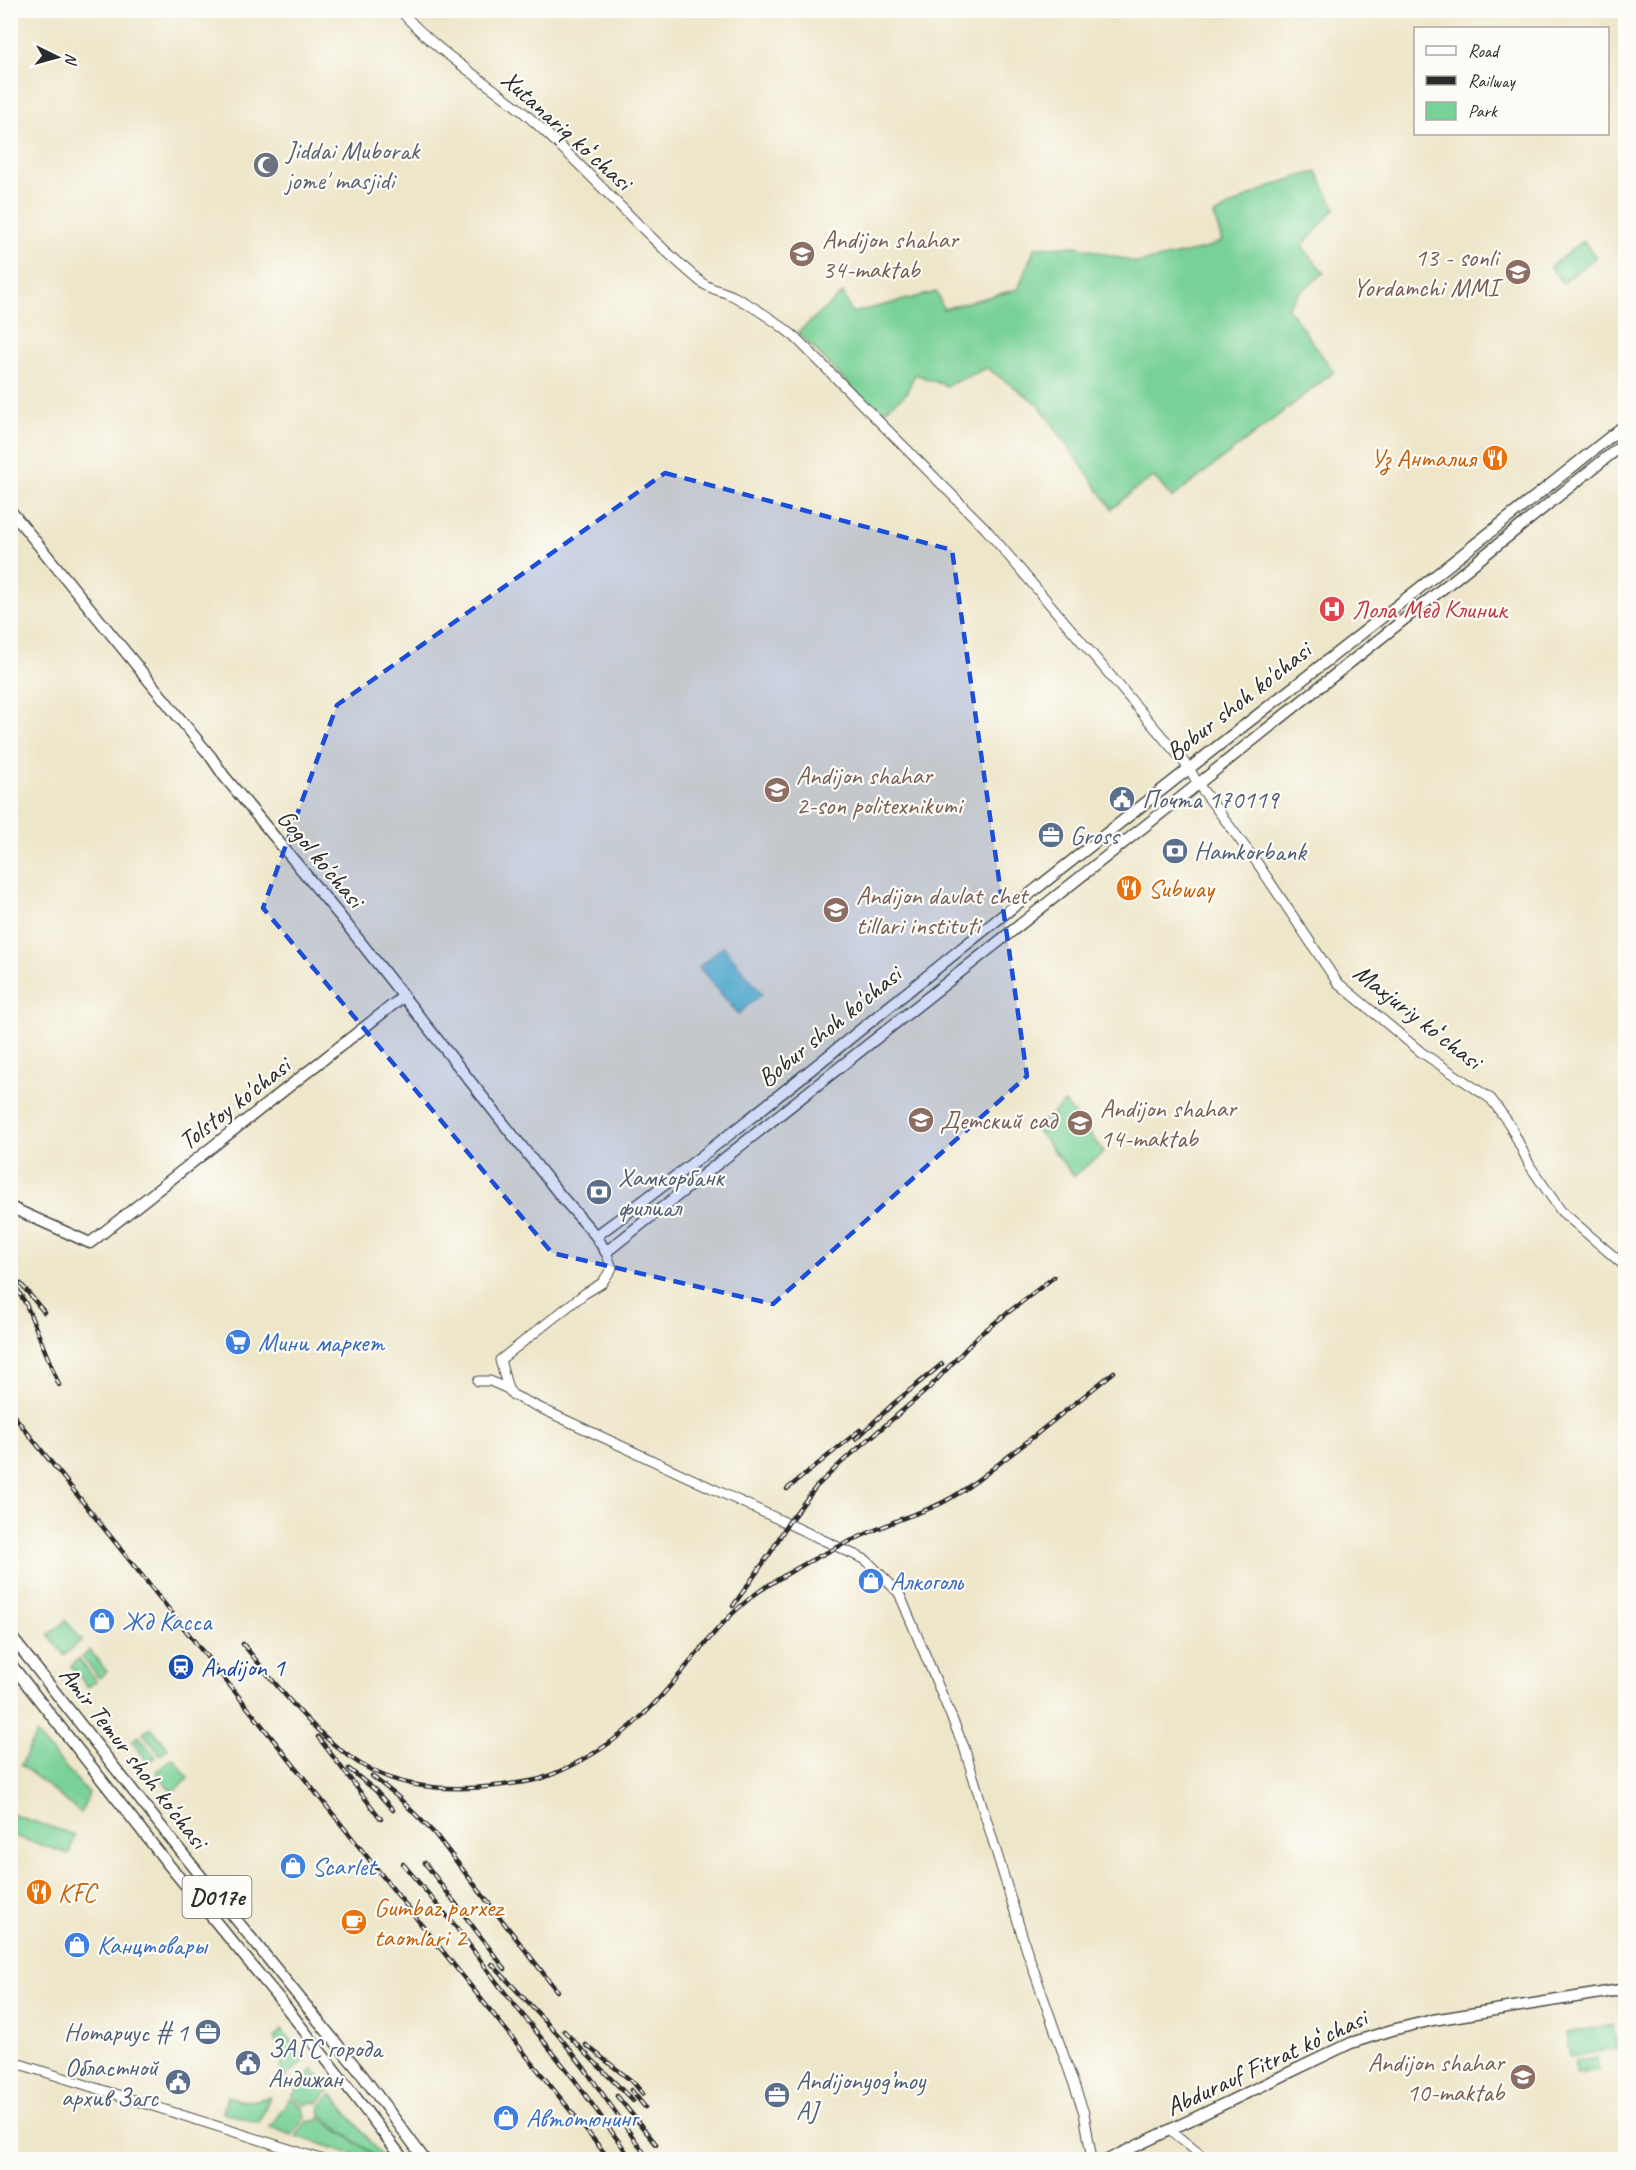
<svg xmlns="http://www.w3.org/2000/svg" width="1636" height="2170" font-family="Caveat,sans-serif">
<style>
.green{fill:#78d196;stroke:#527e60;stroke-width:1.5}
.water{fill:#4fbdc5;stroke:#3d7478;stroke-width:1.5}
.lines{fill:none;stroke-linecap:round;stroke-linejoin:round}
.minor-casing{stroke:#484743;stroke-width:11}
.major-casing{stroke:#484743;stroke-width:13}
.minor{stroke:#fff;stroke-width:9}
.major{stroke:#fff;stroke-width:10}
.rail-casing{stroke:#2b2b2b;stroke-width:4.5}
.rail{stroke:#fdfcf7;stroke-width:2;stroke-dasharray:7;stroke-linecap:butt}
.marked{fill:#1d4ed8;fill-opacity:0.2;stroke:#1d4ed8;stroke-width:4.5;stroke-dasharray:12 8;stroke-linejoin:round}
.labels{text-anchor:middle;stroke-width:4.5;stroke-linejoin:round;paint-order:stroke}
.shield{fill:#fdfcf7;stroke:#6a6a68;stroke-width:1.5}
.shield-label{font-size:24px;font-weight:bold;fill:#2b2b2b}
.street-label{font-size:26px;fill:#2b2b2b;stroke:#fdfcf7}
.worship-label{font-size:26px;fill:#5b616d;stroke:#fdfcf7;text-anchor:start}
.education-label{font-size:26px;fill:#785e54;stroke:#fdfcf7;text-anchor:start}
.food-label{font-size:26px;fill:#c56008;stroke:#fdfcf7;text-anchor:start}
.health-label{font-size:26px;fill:#be3a42;stroke:#fdfcf7;text-anchor:start}
.service-label{font-size:26px;fill:#4e5e75;stroke:#fdfcf7;text-anchor:start}
.shop-label{font-size:26px;fill:#366cbe;stroke:#fdfcf7;text-anchor:start}
.transit-label{font-size:26px;fill:#164399;stroke:#fdfcf7;text-anchor:start}
</style>
<rect width="100%" height="100%" fill="#fdfcf7"/>
<filter id="ink" filterUnits="userSpaceOnUse"><feTurbulence type="fractalNoise" baseFrequency=".0167" numOctaves="2"/><feDisplacementMap in="SourceGraphic" scale="12" xChannelSelector="R" yChannelSelector="G"/><feConvolveMatrix kernelMatrix="1 2 1 2 8 2 1 2 1" color-interpolation-filters="sRGB"/></filter>
<filter id="wash" filterUnits="userSpaceOnUse"><feTurbulence type="fractalNoise" baseFrequency=".008" numOctaves="4" result="noise"/><feDisplacementMap in="SourceGraphic" scale="24" xChannelSelector="R" yChannelSelector="G"/><feGaussianBlur stdDeviation="1.35" result="paint"/><feColorMatrix in="noise" values="0 0 0 0 0 0 0 0 0 0 0 0 0 0 0 0 0 1.4 0 .05"/><feComposite in="paint" operator="in"/></filter>
<g filter="url(#wash)">
<rect width="100%" height="100%" fill="#eee6c9"/>
<path class="green" d="M1317,172l18,37 -33,37 22,27 -26,21 -11,13 47,65 -162,126 -18,-21 -21,14 -21,18 -73,-104 -52,-37 -41,18 -31,-12 -9,20 -28,21 -80,-83 45,-39 9,20 85,-21 6,17 75,-20 17,-42 42,-1 61,17 66,-14 18,-8 -8,-26c34,-19 65,-35 103,-43z
M1583,241l13,16 -33,26 -13,-16z
M1065,1103l39,49 -30,24 -39,-48z
M66,1621l16,19 -18,15 -16,-20z
M90,1650l17,22 -8,6 -17,-21z
M79,1659l17,22 -8,6 -17,-21z
M151,1727l17,21 -8,7 -17,-22z
M36,1734l53,60 -8,19 -60,-48z
M139,1736l17,21 -8,6 -16,-22z
M173,1758l16,20 -17,14 -16,-20z
M11,1814l64,21 -6,19 -58,-19z
M1613,2025l4,24 -47,8 -4,-24z
M282,2030l23,30 -24,21 1,-26 -8,-17z
M1597,2057l2,13 -22,4 -3,-13z
M313,2069l16,21 -12,13 -5,-1 -7,3 -13,-9z
M332,2094l52,65h-5l-58,-43 -1,-11z
M227,2096c16,7 27,6 43,0l-11,27 -36,-11z
M290,2098l13,9 2,10 -13,18 -22,-8z
M320,2118l59,41h-12l-71,-23 11,-15h8z"/>
<path class="water" d="M723,946l39,48 -24,20 -39,-47z"/>
</g>
<g filter="url(#ink)">
<g class="lines">
<defs>
<path id="minor" d="M400,10c35,41 82,68 123,102 62,53 115,118 178,170 9,8 23,9 34,15 21,11 42,25 60,40l190,191 204,240 9,16 60,80 79,118 84,70 70,47 19,26 20,41 31,45 65,56
M606,1252l6,16 -10,15 -18,11 -84,66 8,29 5,6 44,21 309,144 33,33 65,154 63,204 57,162 8,47
M478,1381h12l18,8
M10,2061l314,99
M1171,2131l36,29"/>
<path id="major" d="M10,510l201,247 13,19 116,140 220,279 36,41 10,16 592,-468 428,-342
M10,1207l80,36 314,-247
M596,1236c150,-110 293,-231 440,-347 196,-155 395,-308 590,-465
M10,1635l169,214 184,227 62,84
M10,1663l158,201 114,138 122,158
M1107,2160l244,-117 41,-13 41,-10 193,-31"/>
</defs>
<use href="#minor" class="minor-casing"/>
<use href="#major" class="major-casing"/>
<use href="#minor" class="minor"/>
<use href="#major" class="major"/>
<defs>
<path id="rail" d="M10,1278l16,26 33,81
M21,1284l23,28
M10,1411l600,749
M856,1439l37,-35 49,-40
M787,1489l73,-59
M733,1606l38,-54 17,-29 28,-36 26,-25 87,-74 50,-53 75,-58
M243,1644c30,37 67,85 107,113 45,33 99,35 153,28 12,-2 26,-3 37,-6 38,-13 76,-37 104,-65 42,-40 69,-91 117,-124 43,-28 81,-46 128,-66 20,-9 42,-14 60,-25 25,-14 46,-33 69,-50 32,-26 64,-51 96,-77
M318,1737l63,82
M349,1769l26,21 18,20
M372,1776l26,21 37,37 122,157
M425,1863l80,106
M403,1864l53,63 42,57 76,95 58,81
M492,1964l67,72 26,33 64,91
M564,2031l69,70
M586,2045l47,37 10,12
M631,2090l14,17
M617,2096l39,48"/>
</defs>
<use href="#rail" class="rail-casing"/>
<use href="#rail" class="rail"/>
</g>
</g>
<path class="marked" d="M665,473l287,77 75,526 -254,228 -221,-51 -289,-345 74,-203z"/>
<defs>
<symbol id="mosque-disc" viewBox="-11 -11 22 22"><circle r="9.5" fill="#6b7280" stroke="#fdfcf7"/><path d="M3.5-4.9A6 6 0 1 0 3.5 4.9A5 5 0 1 1 3.5-4.9Z" fill="#fff"/></symbol>
<symbol id="school-disc" viewBox="-11 -11 22 22"><circle r="9.5" fill="#8d6e63" stroke="#fdfcf7"/><path d="M0-5L7-2L0 1L-7-2ZM-4 1L0 2.5L4 1V4Q0 6-4 4Z" fill="#fff"/></symbol>
<symbol id="restaurant-disc" viewBox="-11 -11 22 22"><circle r="9.5" fill="#e8710a" stroke="#fdfcf7"/><path d="M-5-6h1v4h1v-4h1v4h1v-4h1v5L-1.5 .5V6h-2V.5L-5-1ZM5-6V6H3V1.5H1.5Q1.5-4 5-6Z" fill="#fff"/></symbol>
<symbol id="hospital-disc" viewBox="-11 -11 22 22"><circle r="9.5" fill="#e0444e" stroke="#fdfcf7"/><path d="M-5-5h3v3.5h4V-5h3V5h-3V1.5h-4V5h-3Z" fill="#fff"/></symbol>
<symbol id="civic-disc" viewBox="-11 -11 22 22"><circle r="9.5" fill="#5c6f8a" stroke="#fdfcf7"/><path d="M-.6-6.5H3V-4.5H.6V-3L4-1V1h2V6H-6V1h2V-1L-.6-3ZM-1.2 2.5V6h2.4V2.5Z" fill="#fff"/></symbol>
<symbol id="office-disc" viewBox="-11 -11 22 22"><circle r="9.5" fill="#5c6f8a" stroke="#fdfcf7"/><path d="M-6-3h4V-5.5h4V-3h4V5H-6ZM-1-4.5V-3h2v-1.5ZM-6 0V1H6V0Z" fill="#fff"/></symbol>
<symbol id="bank-disc" viewBox="-11 -11 22 22"><circle r="9.5" fill="#5c6f8a" stroke="#fdfcf7"/><path d="M-6-4H6V4H-6ZM0-2.3a2.3 2.3 0 1 0 0 4.6a2.3 2.3 0 1 0 0-4.6Z" fill="#fff"/></symbol>
<symbol id="supermarket-disc" viewBox="-11 -11 22 22"><circle r="9.5" fill="#3f7fe0" stroke="#fdfcf7"/><path d="M-6-5.5h2.5l.6 2H6L4.5 2H-2.5L-4.4-4H-6ZM-1.5 3.2a1.3 1.3 0 1 0 .1 0ZM3 3.2a1.3 1.3 0 1 0 .1 0Z" fill="#fff"/></symbol>
<symbol id="shop-disc" viewBox="-11 -11 22 22"><circle r="9.5" fill="#3f7fe0" stroke="#fdfcf7"/><path d="M-5-2.5h2.3a2.7 3.5 0 0 1 5.4 0H5L5.5 6h-11ZM-1.5-2.5h3a1.5 2.3 0 0 0-3 0Z" fill="#fff"/></symbol>
<symbol id="station-disc" viewBox="-11 -11 22 22"><circle r="9.5" fill="#1a4fb4" stroke="#fdfcf7"/><path d="M-3-6H3Q5-6 5-4V2Q5 4 3 4L4.5 6H3L1.5 4h-3L-3 6H-4.5L-3 4Q-5 4-5 2V-4Q-5-6-3-6ZM-3.5-4v3h7v-3ZM-3.5 1v1.5H-2V1ZM2 1v1.5H3.5V1Z" fill="#fff"/></symbol>
<symbol id="cafe-disc" viewBox="-11 -11 22 22"><circle r="9.5" fill="#e8710a" stroke="#fdfcf7"/><path d="M-5.5-4.5H6V0H3Q3 3.5 0 3.5H-2.5Q-5.5 3.5-5.5 0ZM3-3.2v2h1.7v-2ZM-6 4.5H4V6H-6Z" fill="#fff"/></symbol>
</defs>
<g fill-rule="evenodd">
<use href="#mosque-disc" x="251" y="150" width="30" height="30"/>
<use href="#school-disc" x="787" y="239" width="30" height="30"/>
<use href="#school-disc" x="1503" y="257" width="30" height="30"/>
<use href="#restaurant-disc" x="1480" y="443" width="30" height="30"/>
<use href="#hospital-disc" x="1317" y="594" width="30" height="30"/>
<use href="#school-disc" x="762" y="775" width="30" height="30"/>
<use href="#civic-disc" x="1107" y="784" width="30" height="30"/>
<use href="#office-disc" x="1036" y="820" width="30" height="30"/>
<use href="#bank-disc" x="1160" y="836" width="30" height="30"/>
<use href="#restaurant-disc" x="1114" y="873" width="30" height="30"/>
<use href="#school-disc" x="821" y="895" width="30" height="30"/>
<use href="#school-disc" x="906" y="1105" width="30" height="30"/>
<use href="#school-disc" x="1065" y="1108" width="30" height="30"/>
<use href="#bank-disc" x="584" y="1177" width="30" height="30"/>
<use href="#supermarket-disc" x="223" y="1327" width="30" height="30"/>
<use href="#shop-disc" x="856" y="1566" width="30" height="30"/>
<use href="#shop-disc" x="87" y="1606" width="30" height="30"/>
<use href="#station-disc" x="166" y="1652" width="30" height="30"/>
<use href="#shop-disc" x="278" y="1851" width="30" height="30"/>
<use href="#restaurant-disc" x="24" y="1877" width="30" height="30"/>
<use href="#cafe-disc" x="339" y="1907" width="30" height="30"/>
<use href="#shop-disc" x="62" y="1930" width="30" height="30"/>
<use href="#office-disc" x="193" y="2017" width="30" height="30"/>
<use href="#civic-disc" x="233" y="2048" width="30" height="30"/>
<use href="#school-disc" x="1508" y="2062" width="30" height="30"/>
<use href="#civic-disc" x="163" y="2067" width="30" height="30"/>
<use href="#office-disc" x="762" y="2080" width="30" height="30"/>
<use href="#shop-disc" x="491" y="2103" width="30" height="30"/>
</g>
<g class="labels">
<rect class="shield" x="182.5" y="1876" width="69" height="42" rx="4.5"/>
<g class="shield-label">
<text x="217" y="1905">D017e</text>
</g>
<g class="street-label">
<text transform="translate(567 130) rotate(42)" y="9">Xutanariq koʻchasi</text>
<text transform="translate(1238 701) rotate(-38)" y="9">Bobur shoh ko'chasi</text>
<text transform="translate(321 858) rotate(50)" y="9">Gogol ko'chasi</text>
<text transform="translate(1418 1016) rotate(38)" y="9">Maxjuriy koʻchasi</text>
<text transform="translate(829 1026) rotate(-39)" y="9">Bobur shoh ko'chasi</text>
<text transform="translate(234 1103) rotate(-38)" y="9">Tolstoy ko'chasi</text>
<text transform="translate(134 1757) rotate(52)" y="9">Amir Temur shoh ko'chasi</text>
<text transform="translate(1266 2062) rotate(-25)" y="9">Abdurauf Fitrat koʻchasi</text>
</g>
<g class="worship-label">
<text x="286" y="159">Jiddai Muborak<tspan x="286" dy="30">jome' masjidi</tspan></text>
</g>
<g class="education-label">
<text x="822" y="248">Andijon shahar<tspan x="822" dy="30">34-maktab</tspan></text>
<text x="1498" y="266" text-anchor="end">13 - sonli<tspan x="1498" dy="30">Yordamchi MMI</tspan></text>
<text x="796" y="784">Andijon shahar<tspan x="796" dy="30">2-son politexnikumi</tspan></text>
<text x="856" y="904">Andijon davlat chet<tspan x="856" dy="30">tillari instituti</tspan></text>
<text x="1100" y="1117">Andijon shahar<tspan x="1100" dy="30">14-maktab</tspan></text>
<text x="940" y="1129">Детский сад</text>
<text x="1504" y="2071" text-anchor="end">Andijon shahar<tspan x="1504" dy="30">10-maktab</tspan></text>
</g>
<g class="food-label">
<text x="1476" y="467" text-anchor="end">Уз Анталия</text>
<text x="1148" y="897">Subway</text>
<text x="58" y="1901">KFC</text>
<text x="374" y="1916">Gumbaz parxez<tspan x="374" dy="30">taomlari 2</tspan></text>
</g>
<g class="health-label">
<text x="1352" y="618">Лола Мед Клиник</text>
</g>
<g class="service-label">
<text x="1142" y="808">Почта 170119</text>
<text x="1070" y="844">Gross</text>
<text x="1194" y="860">Hamkorbank</text>
<text x="618" y="1186">Хамкорбанк<tspan x="618" dy="30">филиал</tspan></text>
<text x="188" y="2041" text-anchor="end">Нотариус # 1</text>
<text x="268" y="2057">ЗАГС города<tspan x="268" dy="30">Андижан</tspan></text>
<text x="158" y="2076" text-anchor="end">Областной<tspan x="158" dy="30">архив Загс</tspan></text>
<text x="796" y="2089">Andijonyog’moy<tspan x="796" dy="30">AJ</tspan></text>
</g>
<g class="shop-label">
<text x="258" y="1351">Мини маркет</text>
<text x="890" y="1590">Алкоголь</text>
<text x="122" y="1630">Жд Касса</text>
<text x="312" y="1875">Scarlet</text>
<text x="97" y="1954">Канцтовары</text>
<text x="526" y="2127">Автотюнинг</text>
</g>
<g class="transit-label">
<text x="201" y="1676">Andijon 1</text>
</g>
</g>
<rect width="1636" height="2170" fill="none" stroke="#fdfcf7" stroke-width="36"/>
<rect x="1414" y="27" width="195" height="108" fill="#fdfcf7" stroke="#a9a8a5" stroke-width="1.5"/>
<rect x="1426" y="46" width="30" height="9" fill="#ffffff" stroke="#a9a8a5" stroke-width="1.5"/>
<text x="1468" y="57" font-size="18" fill="#2b2b2b">Road</text>
<rect x="1426" y="76" width="30" height="9" fill="#2b2b2b" stroke="#a9a8a5" stroke-width="1.5"/>
<text x="1468" y="87" font-size="18" fill="#2b2b2b">Railway</text>
<rect x="1426" y="102" width="30" height="18" fill="#78d196" stroke="#a9a8a5" stroke-width="1.5"/>
<text x="1468" y="117" font-size="18" fill="#2b2b2b">Park</text>
<g transform="translate(57 57) rotate(95)" stroke="#fdfcf7" stroke-width="4.5" paint-order="stroke">
<path d="M0-4.5L10 22L0 15L-10 22Z" fill="#2b2b2b"/>
<text y="-9" font-size="16" font-weight="bold" text-anchor="middle" fill="#2b2b2b">N</text>
</g>
</svg>
